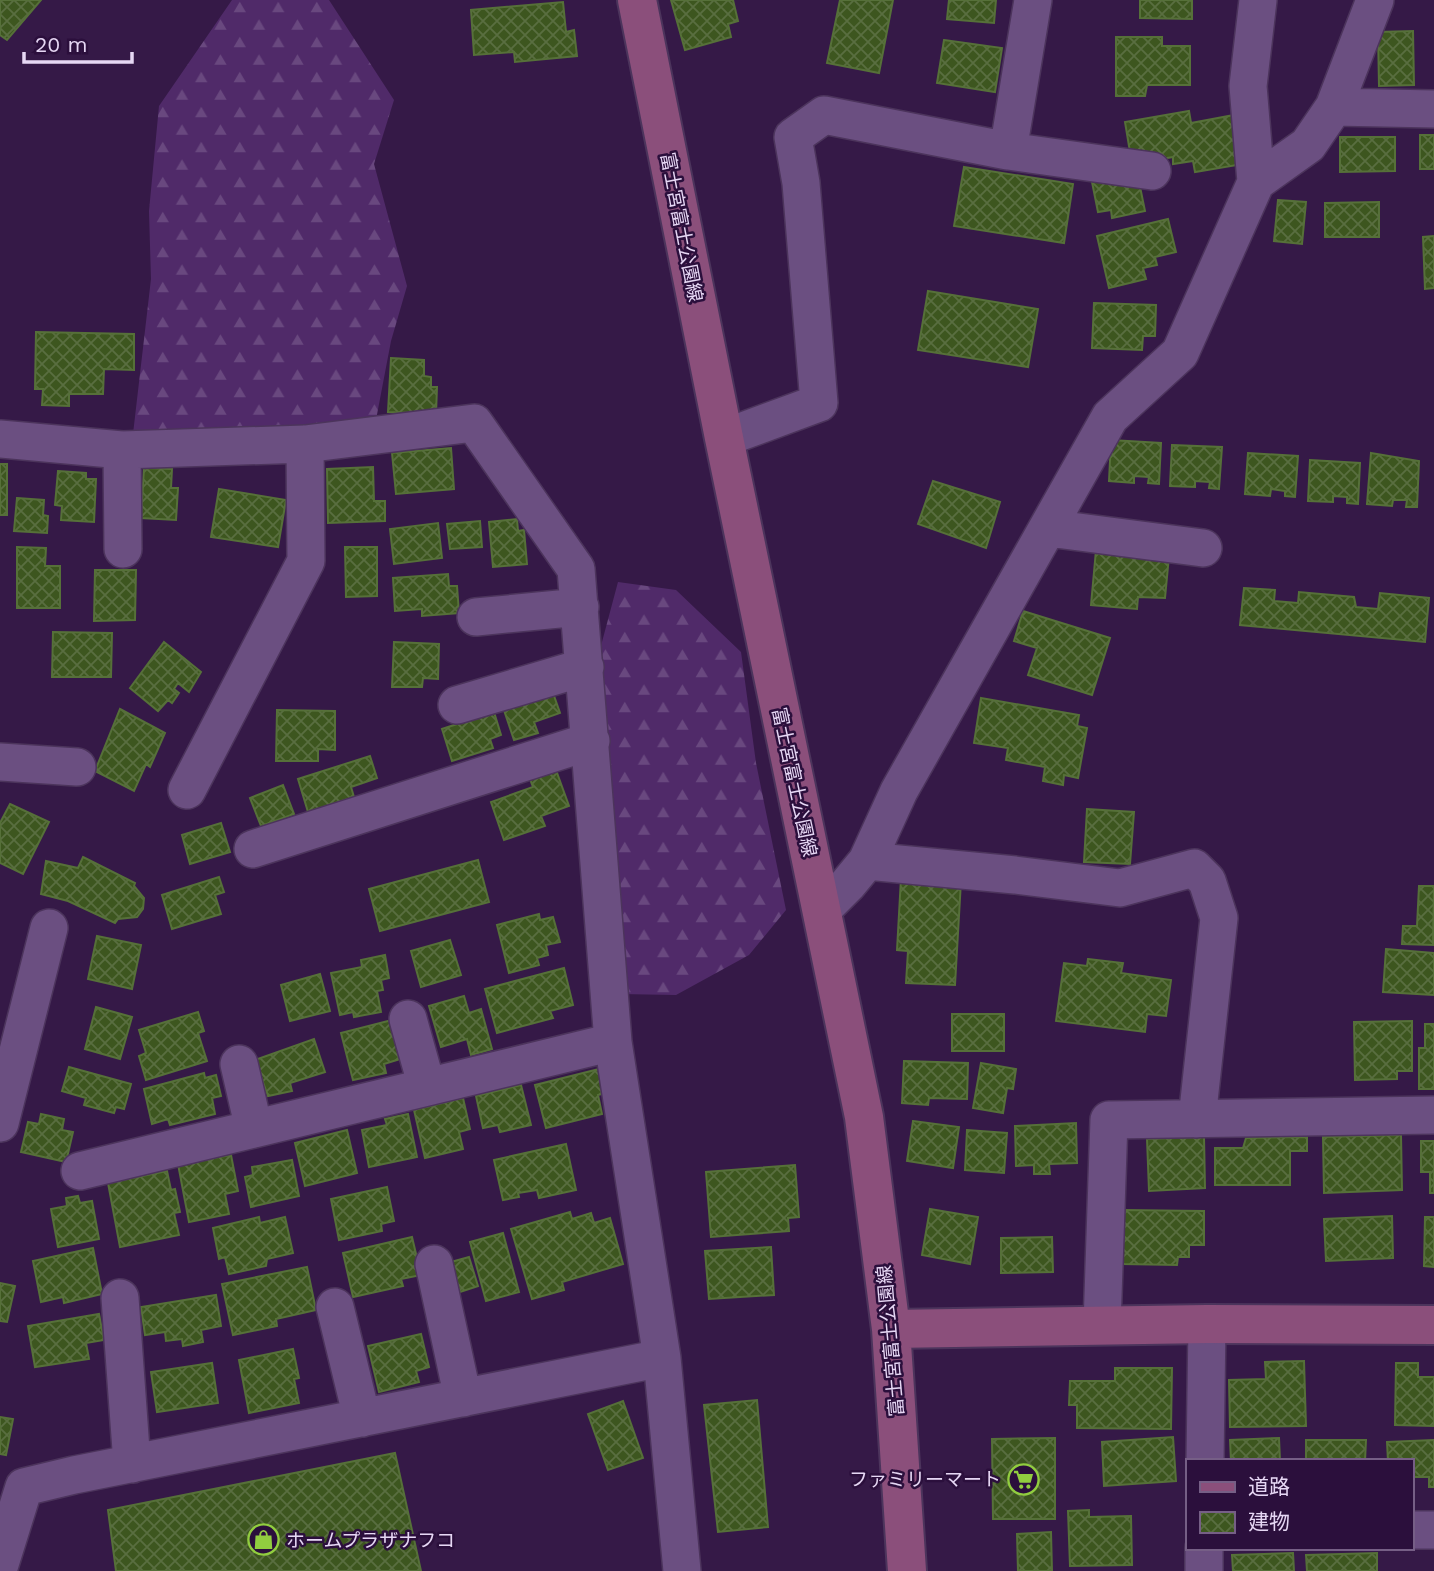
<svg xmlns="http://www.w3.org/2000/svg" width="1434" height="1571" font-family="'Work Sans','Noto Sans JP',sans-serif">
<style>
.forest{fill:url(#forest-firs)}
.building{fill:url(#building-cross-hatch);stroke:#567039;stroke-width:2}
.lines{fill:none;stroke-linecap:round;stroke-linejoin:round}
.street-casing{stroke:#4c345c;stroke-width:40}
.secondary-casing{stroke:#4c345c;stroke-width:42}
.street{stroke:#6b4f81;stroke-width:37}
.secondary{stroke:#8b4f7b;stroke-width:38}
.labels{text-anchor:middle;stroke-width:5;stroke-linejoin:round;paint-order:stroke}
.street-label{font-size:19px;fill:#e6d7f4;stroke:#2b0f3c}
.poi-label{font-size:19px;fill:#e6d7f4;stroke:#2b0f3c;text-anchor:end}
</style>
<defs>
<pattern id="forest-firs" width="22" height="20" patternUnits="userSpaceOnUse" patternTransform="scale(1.75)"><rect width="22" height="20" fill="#502a69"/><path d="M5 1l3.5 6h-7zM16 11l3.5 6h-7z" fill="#69487f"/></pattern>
<pattern id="building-cross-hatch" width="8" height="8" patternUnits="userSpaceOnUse" patternTransform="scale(1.75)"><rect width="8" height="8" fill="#3d561f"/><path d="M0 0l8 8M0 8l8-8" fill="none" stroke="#596e40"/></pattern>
</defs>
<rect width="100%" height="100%" fill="#351947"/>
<path class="forest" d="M232,0h97l65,100 -20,64 33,122 -16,55 -16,84 -242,9 18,-155 -2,-68 10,-105z
M618,582l58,8 65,62 15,111 30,147 -37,45 -73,40 -56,-1 -20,-318 2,-34z"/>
<path class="building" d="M0,0h41l-34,40 -7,-5z
M671,0h62l5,21 -10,3 3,13 -46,13z
M840,0h53l-14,73 -52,-10z
M949,0h47l-2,23 -47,-4z
M1140,0h52v19l-52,-1z
M563,2l3,30 8,-2 3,26 -62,6 -1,-10 -40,3 -3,-45z
M1413,31l1,54 -35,1 -1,-54z
M1116,37h46v9h28v39h-43l-2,11h-29z
M944,40l58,8 -7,44 -58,-9z
M1189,111l2,12 43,-8 9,49 -48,8 -2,-11 -20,3v-7l-41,7 -7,-42z
M1420,135h14v34h-14z
M1340,137h55v34l-55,1z
M964,167l109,17 -9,59 -110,-17z
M1137,172l8,39 -33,7 -1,-8 -13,2 -6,-30z
M1278,200l28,2 -4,42 -28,-3z
M1379,202v35h-54v-34z
M1168,219l8,33 -21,5 2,8 -14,3 3,11 -37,9 -12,-52z
M1434,236v52l-9,1 -2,-52z
M928,291l110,18 -10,58 -110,-17z
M1094,303l62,2 -1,31h-12l-1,14 -50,-2z
M36,332l98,2v36l-30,-1 -1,25h-34v12l-27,-1 1,-16h-8z
M391,358l33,2v16l7,1v10h6l-1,27 -48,-2z
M1111,440l50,3 -2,41 -11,-1 1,-6 -15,-1v7l-25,-2z
M1172,445l50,2 -3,42 -10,-1 1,-6 -15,-1v6l-25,-1z
M451,448l3,41 -58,5 -4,-41z
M1248,453l50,3 -3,41 -10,-1v-5l-14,-2 -1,7 -25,-2z
M1371,453l48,8 -2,46h-11l1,-7h-14l-1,6 -25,-2z
M1310,460l50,3 -2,41 -11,-1v-6l-14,-1v6l-25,-1z
M0,464h7v51h-7z
M373,467l1,34h11v20l-57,2 -1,-54z
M144,468l28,1 -1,19h7l-2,32 -35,-2z
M58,471l28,2v6h10l-2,43 -33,-2 1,-14 -7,-1z
M933,481l67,21 -14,46 -68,-24z
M219,489l67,11 -8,47 -67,-10z
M17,498l27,2 -1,15 5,1 -1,17 -33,-2z
M517,519l1,12 6,-1 3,34 -34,3 -4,-45z
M480,521l2,26 -32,2 -3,-25z
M438,523l4,35 -48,6 -4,-35z
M17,547l29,1 -1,18h15v42h-43z
M345,547h32v49l-31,1z
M1096,550l73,6 -4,42 -27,-1 -1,12 -46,-4z
M95,570h41l-1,50 -41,1z
M448,574l1,12h8l2,27 -37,3v-7l-27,2 -2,-33z
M1244,588l31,2 -1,11 24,2 1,-11 55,5 2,10 22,2 2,-16 49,5 -4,44 -185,-17z
M1023,611l87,27 -18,57 -64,-20 9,-27 -23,-7z
M53,632l59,1 -1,44h-59z
M164,642l37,30 -12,20 -11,-9 -4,6 5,4 -7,10 -4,-3 -10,11 -28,-23z
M394,642l45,2 -1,35 -15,-1 -1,9h-30z
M552,690l8,23 -26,9 4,11 -24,7 -11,-33z
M981,698l98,17 -2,11 10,2 -9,50 -14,-3 -1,10 -20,-4 2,-14 -39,-7 2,-12 -34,-5z
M120,709l45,24 -15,34 -4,-3 -12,27 -39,-20z
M277,710l58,1v39l-17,-1v12h-42z
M494,712l7,23 -11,4 3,9 -41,13 -10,-32z
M370,756l7,22 -26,9 3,10 -46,15 -10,-33z
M556,770l13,36 -28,10 4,10 -41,14 -13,-38 42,-15 -3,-8z
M283,785l11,29 -33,12 -11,-28z
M10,804l39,18 -26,52 -23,-11v-40z
M1087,809l47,3 -4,52 -46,-2z
M221,823l9,29 -40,12 -8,-29z
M83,857l52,26 -1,3 10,12 -1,11 -6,8 -19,2 -3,4 -47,-22 -27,-7 5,-33 32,7z
M478,860l11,42 -109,29 -11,-42z
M219,877l5,15 -9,3 6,19 -49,15 -10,-34z
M901,878l60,3 -6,104 -49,-2 2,-32 -11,-1z
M1419,886h15l-1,59 -31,-1 1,-18h14z
M539,914l1,6 13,-3 7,25 -14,3 2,10 -11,3 2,7 -30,8 -12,-48z
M97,936l44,9 -9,44 -44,-10z
M450,940l11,35 -40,12 -10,-36z
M1386,949l48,4v42l-51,-3z
M385,955l4,23 -8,2 2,10 -6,1 4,21 -27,5 -1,-5 -13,3 -9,-42 31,-6 -1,-7z
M1088,959l35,4 -2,10 50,7 -5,36 -19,-2 -2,18 -89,-11 8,-58 23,3z
M564,968l9,37 -23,6 3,7 -56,15 -12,-44z
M320,974l10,37 -40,10 -9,-36z
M464,996l5,17 12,-4 11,40 -21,6 -4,-16 -26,8 -12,-41z
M96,1007l36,10 -12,42 -35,-10z
M198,1012l6,19 -6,2 9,28 -61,19 -7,-24 7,-3 -7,-23z
M952,1014h52v37h-52z
M392,1020l8,39 -16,5 2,9 -33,7 -12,-47z
M1412,1021v50h-15v8l-42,1 -1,-58z
M1425,1024h9v65h-15v-41h6z
M314,1039l11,33 -35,11 2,8 -24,5 -13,-36z
M904,1061l64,2 -1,36 -38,-1 -1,7 -26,-2z
M981,1063l35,6 -3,20 -6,-1 -4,25 -30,-5z
M69,1067l62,17 -7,25 -8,-2 -2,6 -30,-8 2,-7 -24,-7z
M599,1069l6,24 -7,2 4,19 -56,14 -11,-43z
M204,1073l1,5 11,-3 5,21 -9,2 3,16 -45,11 -2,-6 -16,5 -8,-35z
M521,1085l10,40 -31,7 -2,-7 -15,3 -7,-32z
M463,1098l7,31 -11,3 4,17 -38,9 -11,-48z
M41,1114l23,5 -2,11 11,2 -7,30 -45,-10 7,-30 11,2z
M408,1114l9,43 -48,10 -7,-37 25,-5 -2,-6z
M913,1121l46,6 -6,41 -46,-7z
M1076,1123l1,40 -28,1 1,10h-16v-9l-18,1 -1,-40z
M347,1130l10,43 -52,13 -10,-43z
M967,1130l40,3 -3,40 -39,-3z
M1401,1135l1,55 -78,3 -1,-56z
M1204,1137l1,51 -56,3 -2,-52z
M1307,1137v14h-17v34h-75v-37h28l3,-10z
M1421,1141h13v52h-4v-21h-9z
M566,1144l10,46 -37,8 -2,-8 -19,3 1,4 -16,3 -9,-40z
M231,1155l7,36 -13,3 4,20 -40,8 -11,-58z
M292,1160l7,36 -48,11 -6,-30 8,-2 -1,-8z
M795,1165l4,52 -11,1 1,13 -78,6 -5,-65z
M167,1171l4,19 4,-1 5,23 -6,1 5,22 -59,12 -12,-64z
M387,1187l7,34 -13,3 1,7 -43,9 -8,-41z
M78,1196l2,7 12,-2 7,38 -41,8 -7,-38 16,-3 -1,-8z
M930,1209l48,8 -8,47 -48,-9z
M1123,1210l81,1v34h-15v12h-11l-1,8 -55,-1z
M570,1212l2,7 19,-6 3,10 16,-5 13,46 -61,18 2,8 -32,9 -21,-70z
M1392,1216l1,42 -67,3 -2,-42z
M259,1217l1,6 25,-6 8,36 -26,6 -1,7 -37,8 -4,-17 -6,2 -6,-31z
M1425,1217h9v50l-10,-1z
M503,1233l16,59 -33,9 -16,-59z
M412,1237l9,38 -20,4 2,7 -50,11 -10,-44z
M1052,1237l1,35 -52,1v-35z
M771,1247l3,48 -65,4 -4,-48z
M93,1248l9,46 -38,9 -1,-6 -22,5 -8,-41z
M469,1257l9,29 -18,6 -9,-30z
M307,1267l9,43 -40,9 1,7 -44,9 -11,-51z
M0,1283l15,3 -8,36 -7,-1z
M216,1295l5,31 -20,4 2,12 -20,4 -1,-7 -16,2 -1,-9 -20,3 -4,-28z
M99,1314l5,26 -18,3 3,16 -54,8 -7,-41z
M421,1334l8,33 -13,4 3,11 -40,10 -11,-46z
M293,1349l6,29 -5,1 5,24 -50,10 -10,-53z
M1304,1361l2,65 -76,1 -1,-47 37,-1 -1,-17z
M212,1363l6,40 -61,9 -6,-40z
M1396,1363h22v14h16v49l-39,-1z
M1115,1368h57l-1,61 -94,-1v-23h-8l1,-24h45z
M757,1400l11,127 -50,5 -14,-127z
M623,1401l20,57 -35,12 -20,-56z
M0,1417l13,2 -7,36 -6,-1z
M1173,1437l3,44 -72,5 -2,-44z
M1055,1438v81h-62l-1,-80z
M1279,1438l1,23h-49l-1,-21z
M1306,1440h60l-1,21h-59z
M1434,1440v47h-5v-10h-18v-16h-23l-1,-19z
M395,1453l26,118h-305l-8,-61z
M1089,1510v7l42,-1 1,49 -62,1 -2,-55z
M1051,1532l1,39h-34l-1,-37z
M1293,1553l1,18h-61l-1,-16z
M1377,1553v18h-70l-1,-16z"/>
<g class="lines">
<defs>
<path id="street" d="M1334,107l100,2
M1008,151l25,-151
M1256,182l-8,-96 10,-86
M724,438l95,-35 -18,-220 -8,-46 31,-22 184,36 144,20
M0,439l122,11 183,-6 169,-21 102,146 37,473 49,316 20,213
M122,450l1,99
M1048,528l155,20
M476,617l104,-10
M457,705l128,-38
M0,762l77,5
M187,790l119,-229 -1,-117
M253,849l338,-108
M867,861l148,14 105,13 74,-20 13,13 12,37 -22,201
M822,910l26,-26 19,-23 32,-70 211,-374 70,-64 76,-171 52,-37 26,-38 41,-107
M408,1019l19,68
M239,1064l15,65
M0,1123l49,-195
M80,1171l533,-129
M434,1264l29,134
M120,1298l12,166
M335,1307l27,111
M1102,1325l7,-205 325,-5
M1205,1461l2,-137
M1411,1530h23
M1204,1548v23
M0,1564l24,-77 50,-12 588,-117"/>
<path id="secondary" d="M637,0l87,438 140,679 27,212 16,242
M891,1329l316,-5 227,1"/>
</defs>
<use href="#street" class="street-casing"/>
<use href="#secondary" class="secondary-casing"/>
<use href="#street" class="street"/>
<use href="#secondary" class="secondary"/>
</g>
<defs>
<symbol id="supermarket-ring" viewBox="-11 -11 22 22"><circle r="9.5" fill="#2b0f3c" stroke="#91cd3f" stroke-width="1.5"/><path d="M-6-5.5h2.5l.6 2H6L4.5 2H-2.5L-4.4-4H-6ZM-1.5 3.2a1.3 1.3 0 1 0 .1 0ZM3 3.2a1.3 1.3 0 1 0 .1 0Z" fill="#91cd3f"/></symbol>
<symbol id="shop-ring" viewBox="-11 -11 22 22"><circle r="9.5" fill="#2b0f3c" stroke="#91cd3f" stroke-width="1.5"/><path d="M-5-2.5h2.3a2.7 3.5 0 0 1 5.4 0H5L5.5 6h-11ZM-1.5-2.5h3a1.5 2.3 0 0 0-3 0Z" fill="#91cd3f"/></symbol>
</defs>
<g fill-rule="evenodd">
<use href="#supermarket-ring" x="1006" y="1462" width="35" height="35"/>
<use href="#shop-ring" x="246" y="1522" width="35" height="35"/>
</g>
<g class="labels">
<g class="street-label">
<text transform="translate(682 227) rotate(79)" y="7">富士宮富士公園線</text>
<text transform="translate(795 782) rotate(78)" y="7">富士宮富士公園線</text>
<text transform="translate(890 1341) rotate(-95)" y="7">富士宮富士公園線</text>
</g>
<g class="poi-label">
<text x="1001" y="1486">ファミリーマート</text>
<text x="286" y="1547" text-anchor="start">ホームプラザナフコ</text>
</g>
</g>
<rect x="1186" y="1459" width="228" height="91" fill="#2b0f3c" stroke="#765f86" stroke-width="2"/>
<rect x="1200" y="1482" width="35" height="10" fill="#8b4f7b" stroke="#765f86" stroke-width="2"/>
<text x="1248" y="1494" font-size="21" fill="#e6d7f4">道路</text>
<rect x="1200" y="1512" width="35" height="21" fill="url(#building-cross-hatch)" stroke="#765f86" stroke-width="2"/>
<text x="1248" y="1529" font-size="21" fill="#e6d7f4">建物</text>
<path d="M24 52v10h108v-10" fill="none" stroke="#e6d7f4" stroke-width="3.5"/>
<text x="35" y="52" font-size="21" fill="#e6d7f4" stroke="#2b0f3c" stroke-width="5" paint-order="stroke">20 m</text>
</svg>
